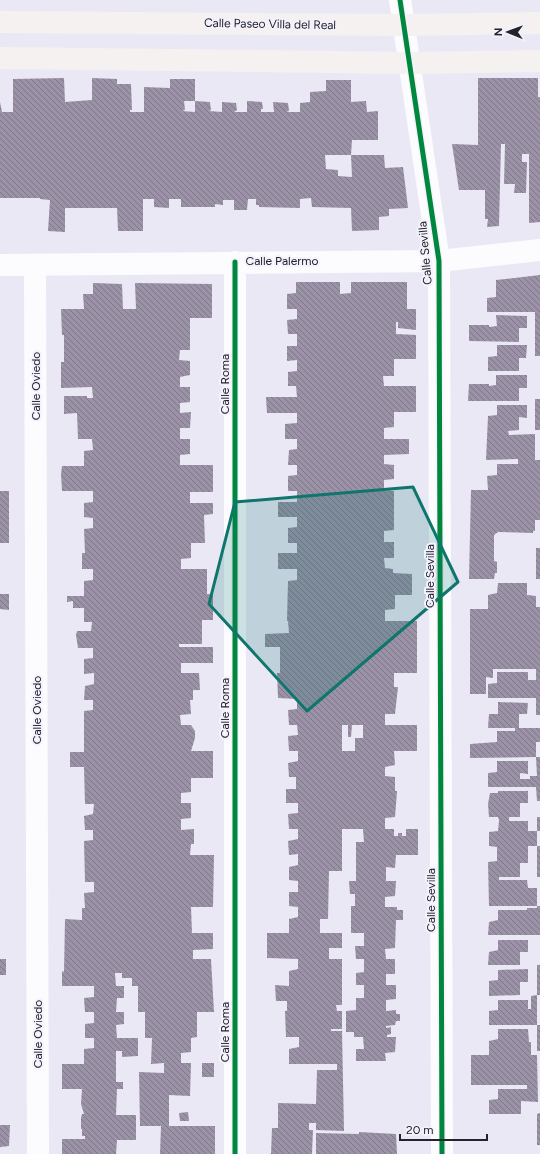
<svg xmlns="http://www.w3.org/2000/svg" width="540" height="1154" font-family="Figtree,sans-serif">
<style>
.building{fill:url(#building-back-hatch);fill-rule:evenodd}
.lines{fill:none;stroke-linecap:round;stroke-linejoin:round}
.street{stroke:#fcfcfe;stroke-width:22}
.secondary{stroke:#f4f1f0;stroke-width:22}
.cycleway-casing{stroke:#f4f2fc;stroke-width:8}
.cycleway{stroke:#00873e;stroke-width:5}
.marked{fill:#0f766e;fill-opacity:0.2;stroke:#0f766e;stroke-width:3;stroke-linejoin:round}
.labels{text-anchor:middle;stroke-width:4;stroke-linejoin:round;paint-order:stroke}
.street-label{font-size:12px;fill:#24222b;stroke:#f4f2fc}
</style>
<defs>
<pattern id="building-back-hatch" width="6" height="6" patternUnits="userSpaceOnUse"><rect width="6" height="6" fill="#9b92a7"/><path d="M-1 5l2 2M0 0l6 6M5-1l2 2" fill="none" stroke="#7e7788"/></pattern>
</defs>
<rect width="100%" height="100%" fill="#ebe8f5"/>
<path class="building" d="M64,78l1,24 27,-2v-22l25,1v5h14l1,26h-2v2h14v-25l26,1v-9h25v22h-11l1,9 -3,1 13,1v-11l15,1 1,8 -2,1 13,1v-10l14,1 1,7 -3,2h13v-11l15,1 1,7h-2v3h13l-1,-10 15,1 1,8 -3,1h14v-9l10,-1v-10l16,-1v-11h25v22l15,-1 1,11 11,-1v29h-26l-1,15h33l1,13 18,-1 5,41 -19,1v7l-10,1v13l-27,1 -1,-23 -39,-1 -1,-9 -11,1v9l-41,-1v-2h-3v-6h-8l-1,11h-13v-10h-11v5l-8,-1v3h-34v-8h-12v9l-15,-1v-8h-11v32h-25l-1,-23h-52v24l-17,-1 2,-31 -10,-1v-1h-40v-96l2,10h11v-33zM325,155h26l1,22 -14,-1v-6l-12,-1z
M478,78h60v19h2v125l-11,1v-69h-7v8h5l-1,31h-12l1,-9h-11l1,-40h-4l-2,82 -12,1 1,-8h-3v-29h-26l-7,-46 26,1z
M540,275v81h-5v-44h-48v-14l9,-1v-17z
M296,282h44v12l11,-1v-11h56v27h9v21l-18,-2v-6h-2v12l20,1v24h-22v17h-11l1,10h32v26h-22v15l-10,1v11h25v15l-25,1v9l10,1v14l-10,1v10l10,1v39l-10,1v11h10v16h-10l1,10 8,1v4l19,1v21h-17v14l-10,1v11h32v52h-23v14h4l-3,27h-10v11h32v26h-23l1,14 -10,2v9l10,1v14h2l-2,26 -10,1v11h9v7h4v-3h4v3h4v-7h12v26h-22l-1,13 -9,-1v14h10l-1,15 -10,1v10h12v3h6v10h-7l-1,28 -10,1 1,10h9v15h-9v11h10v14l-10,1v11l10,-1v4h4v7h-4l-1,4 -9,1v2l5,-1v7l-4,1v2h9l-1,15 -10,1 1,8h-30v-12h8l-1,-12h-9v-5h-8v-21l10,-1v-12h8v-13h-8v-12l8,-1v-13h-8l-1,-13h9v-13h-13v-27h4v-12h-5l-1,-13h7v-39h8l-1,-13h-21v42h-13l-1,48h-8v14h22v15h-13v11h13v46h-6l1,6h5v18h-11v2h11l2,100 -28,-1v-7h-7v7h4l-1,24h-41l1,-26h6v-25l38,1 1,-34h20v-6h-48v-15l10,-2v-10h-13l-1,-26h2v-10h-11l-1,-16 14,1v-15l9,-2v-10l-31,-1v-25h22v-14l9,-2v-10l-9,-1v-14h9v-11l-9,-1v-13l9,-2v-11l-9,1 -1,-14 10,-2v-10h-9l-1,-15 10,-1v-10h-12v-14h10v-12h-7l-1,-14 10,-2v-10h-9l-1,-15 10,-1 -1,-10h-8l-1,-15 9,-1v-10l-19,-1 -1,-25h3v-26h-15v-13l24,-1 -1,-12h-1l1,-40 9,-1v-11h-19v-16h19v-10h-9v-15l9,-1v-10h-19v-15h19v-11h-9v-15l9,-1v-10h-9l1,-15 8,-1v-10h-12v-15l12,-1v-10h-30l-1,-16h31l-1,-11h-8v-14l9,-1v-11l-10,1v-15h10v-12h-9l-1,-14 10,-1v-10h-10v-15l9,-1zM342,725h6v12h3l1,-12h11v13h-8v13h-13z
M93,283l29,1 1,25h13l-1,-26 77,1v34h-22v32h-10l-1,10 11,1v14l-10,2v10h10v15l-10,1v10l11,-1 -1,16h-10v11h10v15l-10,1v10h33v27h-23v11h23v11l-9,1 1,28h-14v15l-10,1v10h26v25h6v26h-11v24h-23v3h34v16h-32v10h18l1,17h-7v10h-3l1,14 -11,1 1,10h10l4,6v7l-4,13h22v27h-22v14l-10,1v10h10v15l-10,1v11l13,-1v15h-3l-1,11h24l-1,52h-22l1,26h21v16l-20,1v9h18l3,53h-17v25l-6,1v14l-10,1v10h10l-1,33 -21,-1v31h46v28h-55l1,-28h-21l-1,-54 25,1v-10l-13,1 1,-26h-7v-26h-7v-26h-6v-8h-10v-5h-7l1,13h8v12h-7l-1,14h8v12l-8,1 1,13h21v18l-16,1v-6h-6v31h7v7h-6l-1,26h20v25h-19l-1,14h-54v-15h23v-3h-3v-7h-1v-11l1,-4h2l-3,-10 1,-15h-20v-25h22v-15l10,-1v-10h-9v-14l9,-1v-11h-9l-1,-14 10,-1v-11h-32v-15l2,1 1,-53 17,1v-12h3l-1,-15 10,-1v-10h-9l-1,-41 9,-1v-10h-8l-1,-14 9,-2 1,-10h-9l-1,-37h-14v-15h14v-41l9,-1v-10h-9l1,-14 9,-2v-11l-10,1v-15l9,-1v-10h-15l-2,-13 1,-4h14l1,-9h-8v-14h-11v-7l-6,1v-6h17v-15l9,-1v-11h-11v-16h3l-1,-24 9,-1v-10l-9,-1v-14l9,-1v-11h-31l-1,-17 1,-8h22v-15l9,-1 -1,-11h-14l-1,-26 -13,1v-18h23v2h6l-1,-11 -31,1v-26h3v-27h-2l-1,-26h23l-1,-15h10z
M496,315l31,1v12h-8v14l-50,-1v-16h20v2l8,-1z
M497,345h30l-1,13h-7v13h-31v-14l9,-1z
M496,375h31v13h-8v13h-51l1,-17h20v2l7,-1z
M535,399h5v31h-5z
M497,405h30v13l-8,-1v13l-11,1 1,4 26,-1v26h5v60h-5v11h-2v2l-35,-1 -4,3v26l3,1v11h-2l-1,6h-25l2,-89h17l-1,-14 10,-1v-11h21v-5l-32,1 2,-44 9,-1z
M0,491h9v52h-9z
M536,548h4v31h-4z
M498,583h29v12l9,1v11h4v108h-4v-17h-48v-14l9,-1v-11h31v8h8v-11h-43v9l-7,-1v17h-16v-85h18v-14l9,-2z
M0,594h9v16l-9,-1z
M498,702l30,1 -1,11h-8v14h21v14h-4v15l-66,1v-14l27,-2v-11h18v-3h-27l1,-14h9z
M536,757h4v44h-3l-1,-14h-48v-14l9,-1v-11h31v13l-8,-1v6h10v-3h7z
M498,791h30v12h-8v14h-11v4h19v10h9v-14h3v14h-3v15h-9v17h-8v14h-21v3h28l1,8h9v18h-48l-1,-44 9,-1v-14l-8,-1v-14l9,-1 1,-11 -1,-3h-9l-1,-13 2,-11h8z
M537,846h3v31h-3z
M537,906h3v29h-52l1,-13 9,-2v-10h29v-2h10z
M498,940h30v12h-8v13h-32l1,-13 9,-2z
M0,959h6v16h-6z
M537,965h3v30h-3z
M528,969v13h-8v13l-31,1v-15l9,-1v-10z
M537,995v30h-48v-14l9,-1v-10h30v9h3v-13z
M537,1025h3v26h-3z
M498,1029h30l1,13h2v13h6l1,47 -17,-1v13h-32v-14l9,-1v-10h29v-4h-56v-30h18v-14l9,-2z
M202,1063h12v14h-12z
M188,1112l1,9h-9l-1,-8z
M540,1113v32h-3v-31z
M0,1125h10l-1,21 -9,1z
M359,1132l37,2 1,20h-81v-21l43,1z"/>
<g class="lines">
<path class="street" d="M400,0l39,261 3,893
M235,262v892
M0,265l439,-4 101,-11
M35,266l3,888"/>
<path class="secondary" d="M0,22l405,3 135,-2
M0,58l410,5 130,-2"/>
<defs>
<path id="cycleway" d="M400,0l39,261 3,893
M235,262v892"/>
</defs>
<use href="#cycleway" class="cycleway-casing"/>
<use href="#cycleway" class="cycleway"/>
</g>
<path class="marked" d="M413,487l45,95 -151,129 -98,-107 26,-102z"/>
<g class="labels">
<g class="street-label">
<text transform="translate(270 24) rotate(1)" y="4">Calle Paseo Villa del Real</text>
<text transform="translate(425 253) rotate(-95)" y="4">Calle Sevilla</text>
<text x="282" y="265">Calle Palermo</text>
<text transform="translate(225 384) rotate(-90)" y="4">Calle Roma</text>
<text transform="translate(36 386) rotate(-90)" y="4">Calle Oviedo</text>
<text transform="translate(430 576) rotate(-90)" y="4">Calle Sevilla</text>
<text transform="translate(225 708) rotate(-90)" y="4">Calle Roma</text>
<text transform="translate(37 710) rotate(-90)" y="4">Calle Oviedo</text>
<text transform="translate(431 900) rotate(-90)" y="4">Calle Sevilla</text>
<text transform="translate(225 1032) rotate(-90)" y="4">Calle Roma</text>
<text transform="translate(38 1034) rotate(-90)" y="4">Calle Oviedo</text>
</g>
</g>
<g transform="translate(508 32) rotate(271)" stroke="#f4f2fc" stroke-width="3" paint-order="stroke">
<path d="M0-3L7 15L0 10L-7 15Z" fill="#24222b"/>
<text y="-6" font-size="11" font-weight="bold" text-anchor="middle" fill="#24222b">N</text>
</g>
<path d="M400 1134v6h87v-6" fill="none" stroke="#24222b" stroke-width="2"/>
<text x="406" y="1134" font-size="12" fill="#24222b" stroke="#f4f2fc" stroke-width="3" paint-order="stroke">20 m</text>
</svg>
